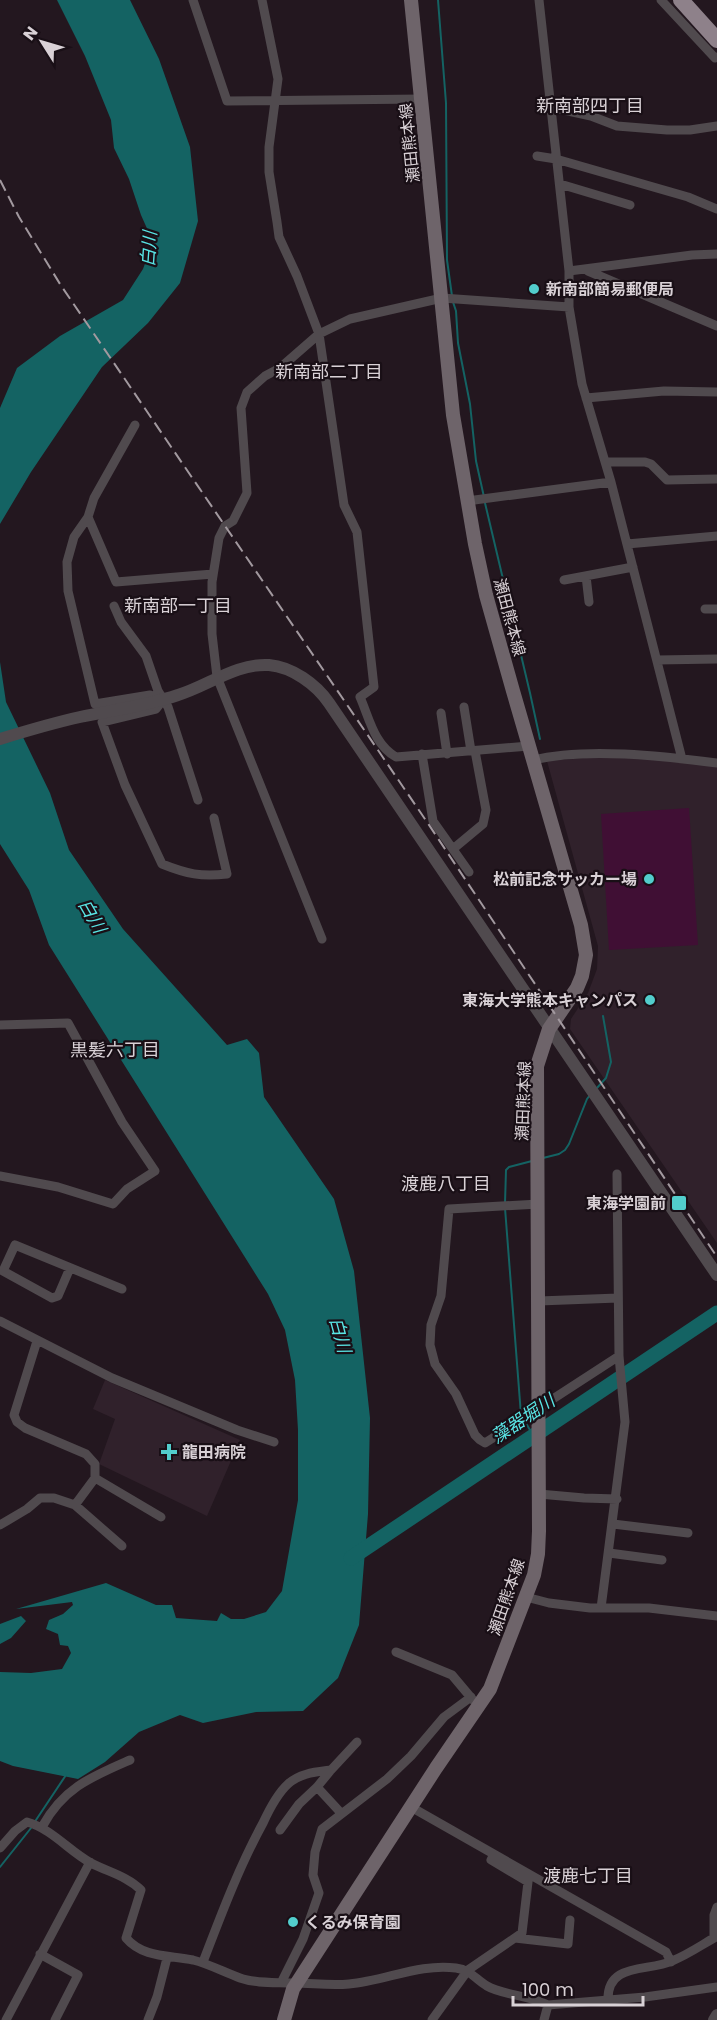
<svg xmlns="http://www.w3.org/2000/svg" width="717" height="2020" font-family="Poppins,'Noto Sans JP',sans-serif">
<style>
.built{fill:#30212b}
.green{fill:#400f34}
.water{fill:#146363}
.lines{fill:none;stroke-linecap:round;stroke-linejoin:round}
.stream{stroke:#146363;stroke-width:2}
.river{stroke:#146363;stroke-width:15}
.minor{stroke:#504a4e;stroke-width:9}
.tertiary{stroke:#504a4e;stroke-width:12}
.secondary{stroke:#6e646a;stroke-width:14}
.trunk{stroke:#8e818a;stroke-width:16}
.rail{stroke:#a2999f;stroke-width:2;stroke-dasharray:12 6;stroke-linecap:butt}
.poi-dot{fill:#52cdcc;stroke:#190f16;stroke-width:2}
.labels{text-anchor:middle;stroke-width:4.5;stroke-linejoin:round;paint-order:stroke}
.street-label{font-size:16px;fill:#d9d1d6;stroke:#190f16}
.poi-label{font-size:16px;font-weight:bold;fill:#d9d1d6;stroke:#190f16;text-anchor:start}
.neighbourhood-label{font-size:18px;fill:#d9d1d6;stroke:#190f16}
.water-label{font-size:18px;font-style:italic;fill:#59e5e5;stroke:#190f16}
</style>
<rect width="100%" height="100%" fill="#23171f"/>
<path class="built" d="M599,757l49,1 69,8v477l-147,-214 1,-10 17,-26 9,-24 1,-23 -51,-185z
M105,1380l135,60 -33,76 -108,-52 16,-45 -22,-10z"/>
<path class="green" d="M689,808l9,137 -89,5 -8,-136z"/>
<path class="water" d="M57,0h73l29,59 31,88 8,74 -18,62 -32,40 -46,44 -71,105 -31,52v-116l17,-40 43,-32 63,-36 20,-31 10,-27 -12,-27 -12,-36 -15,-31 -3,-28 -26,-64z
M0,662l6,40 44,91 19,57 54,79 104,116 20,-6 12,14 5,44 70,102 20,72 16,147 -2,96 -9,111 -21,53 -35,33 -47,1 -53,11 -23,-8 -41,17 -34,30 -27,17 -65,-13 -13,-5v-89l31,1 31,-4 9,-16 -3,-7 -8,-1 -2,-11 -12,-5 3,-9 14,-6 10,-9 -1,-3 -56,7 90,-26 50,22h16l4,13 41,3 4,-8 10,6h13l22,-7 16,-21 16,-91v-70l-3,-50 -10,-50 -17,-36 -219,-349 -20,-55 -29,-46z
M21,1616l5,5 -15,17 -11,6v-20z"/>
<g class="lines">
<path class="stream" d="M438,0l8,103 1,157 5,36
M453,302l3,9 2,32 12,61 6,57 8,36
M485,503l45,190 10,46
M596,1089l10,-11 5,-16 -8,-46
M543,1158l16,-4 6,-4 4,-6 18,-45 3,-4
M505,1203l1,-33 3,-3 23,-6
M505,1208l16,207
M524,1420l6,10
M34,1823l32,-48
M0,1867l31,-39"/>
<path class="river" d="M351,1558l366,-245"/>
<path class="minor" d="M193,0l34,101 195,-2
M262,0l16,79 -9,68v25l8,50 2,15 18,39 22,58 25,171 13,27 17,155 -14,10c10,23 14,47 36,60l133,-11
M539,0l30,271v36l13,77 29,98 71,277
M661,0l54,58 2,-1
M550,107l41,9 26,10 50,4h23l27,-4
M537,156l19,3 132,38 29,12
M560,184l70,21
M569,271l123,-16 25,-1
M588,271l129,55
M586,398l78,-7 53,1
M135,425l-41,73 -6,19 -14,20 -7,25 1,29 27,113 55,-9 13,5 -7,9 -54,13 23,63 37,79c25,10 39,13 65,10l-13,-56
M606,462h39l6,2 16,16 50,-1
M467,501l144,-19
M88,517l28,65 97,-8
M627,544l90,-8
M586,576l3,26
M564,580l69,-13
M114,606l7,16 25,34 12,35 10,16 30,93
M705,609h12
M657,660l60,-1
M464,707l7,44
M441,713l6,41
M422,754l11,67 36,51
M533,760c53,-13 130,-4 184,3
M453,849l30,-25 3,-14 -11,-59
M322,939l-105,-262 -5,-43v-52l7,-44 6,-12 8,-5 14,-28 -6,-85 6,-16 18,-16 15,-8 39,-34 31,-15 92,-21 127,9
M0,1025l68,-2 54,99 33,49 -28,18 -14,15 -55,-17 -58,-11
M539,1204l-90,5 -8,87 -10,29 -1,20 5,19 21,30 19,41 5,5 5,3 134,-87
M70,1268l-12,28 -6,2 -49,-27 12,-26 107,44
M539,1301l79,-3
M0,1321l112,57 125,52 37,12
M37,1341l-23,74 3,7 8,6 61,26 9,10v14l66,39
M539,1494l45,4 33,1
M75,1505l20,-27
M613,1524l75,9
M0,1525l27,-16 13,-11h14l21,7 47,41
M609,1553l53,7
M526,1597l23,6 41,5h59l68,8
M601,1608l24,-186 -6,-66 -2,-182
M396,1652l56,23 21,25
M317,1787l24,26
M411,1807l255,145 5,10
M42,1827c21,-39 49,-50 88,-67
M280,1830l19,-26 18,-17 14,-17 26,-28
M0,1848l15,-17 12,-9c25,7 42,29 64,41 17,9 36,13 50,27l-15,48c17,20 43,17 67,22 16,4 31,12 47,18 17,6 36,4 54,5 18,0 36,3 55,1 36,-3 71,-21 107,-16 15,2 19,11 31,18 15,9 42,9 61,19
M515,1938l53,6 2,-24
M40,1954l38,21 -23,45
M203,1962c18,-47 36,-95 60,-139 6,-13 14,-29 25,-39 12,-11 28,-12 43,-14
M281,1983l22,-44 16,-46 -6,-18 2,-23 7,-23 65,-50 24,-23 33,-39 27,-20
M608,2000c-1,-38 40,-28 64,-39 15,-6 28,-15 42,-23v-23l3,-8
M6,2020l84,-158
M148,2020l9,-23 10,-39
M432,2020l36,-50 54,-37 6,-51 -37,-22 3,-6
M544,2020l4,-15 97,-8 72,-10"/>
<path class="tertiary" d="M0,739c26,-8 53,-16 80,-22 33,-7 66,-11 98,-22 30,-9 58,-32 91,-30 23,2 47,19 60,38l388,572
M714,2020l3,-5"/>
<path class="secondary" d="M284,2020l9,-31 143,-221 54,-79 44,-114 4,-21 1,-23 -2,-465 12,-37 28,-41 5,-12 4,-21 -5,-30 -68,-234 -27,-96 -11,-51 -22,-129 -42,-415"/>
<path class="trunk" d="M681,0l36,40"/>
<path class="rail" d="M0,180l19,37 41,67 367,538 290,435"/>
</g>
<g class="poi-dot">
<circle cx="534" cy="289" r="6"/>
<circle cx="649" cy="879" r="6"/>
<circle cx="650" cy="1000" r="6"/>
<rect x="671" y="1195" width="16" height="16" rx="3"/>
<path d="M166 1443h6v6h6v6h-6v6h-6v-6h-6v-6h6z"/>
<circle cx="293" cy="1922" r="6"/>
</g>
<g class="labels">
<g class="street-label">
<text transform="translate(409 143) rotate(-96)" y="6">瀬田熊本線</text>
<text transform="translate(510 617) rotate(75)" y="6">瀬田熊本線</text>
<text transform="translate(523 1101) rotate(-88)" y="6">瀬田熊本線</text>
<text transform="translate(506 1597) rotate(-71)" y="6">瀬田熊本線</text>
</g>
<g class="poi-label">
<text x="546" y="295">新南部簡易郵便局</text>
<text x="637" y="885" text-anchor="end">松前記念サッカー場</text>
<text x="638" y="1006" text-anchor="end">東海大学熊本キャンパス</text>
<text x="666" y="1209" text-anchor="end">東海学園前</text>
<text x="182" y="1458">龍田病院</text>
<text x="305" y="1928">くるみ保育園</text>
</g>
<g class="neighbourhood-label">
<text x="590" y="112">新南部四丁目</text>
<text x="329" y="378">新南部二丁目</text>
<text x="178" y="612">新南部一丁目</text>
<text x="115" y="1056">黒髪六丁目</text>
<text x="446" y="1190">渡鹿八丁目</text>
<text x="588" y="1882">渡鹿七丁目</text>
</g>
<g class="water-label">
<text transform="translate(149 249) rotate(-86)" y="6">白川</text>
<text transform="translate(92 916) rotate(60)" y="6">白川</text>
<text transform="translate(340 1335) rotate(75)" y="6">白川</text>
<text transform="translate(523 1419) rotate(-34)" y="6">藻器堀川</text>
</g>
</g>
<g transform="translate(42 42) rotate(307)" stroke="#190f16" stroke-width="4.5" paint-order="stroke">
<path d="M0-4.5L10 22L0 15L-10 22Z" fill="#d9d1d6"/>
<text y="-9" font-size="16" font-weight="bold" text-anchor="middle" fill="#d9d1d6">N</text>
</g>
<path d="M513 1996v9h130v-9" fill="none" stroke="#d9d1d6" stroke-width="3"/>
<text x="522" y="1996" font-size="18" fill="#d9d1d6" stroke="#190f16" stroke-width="4.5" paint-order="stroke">100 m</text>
</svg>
